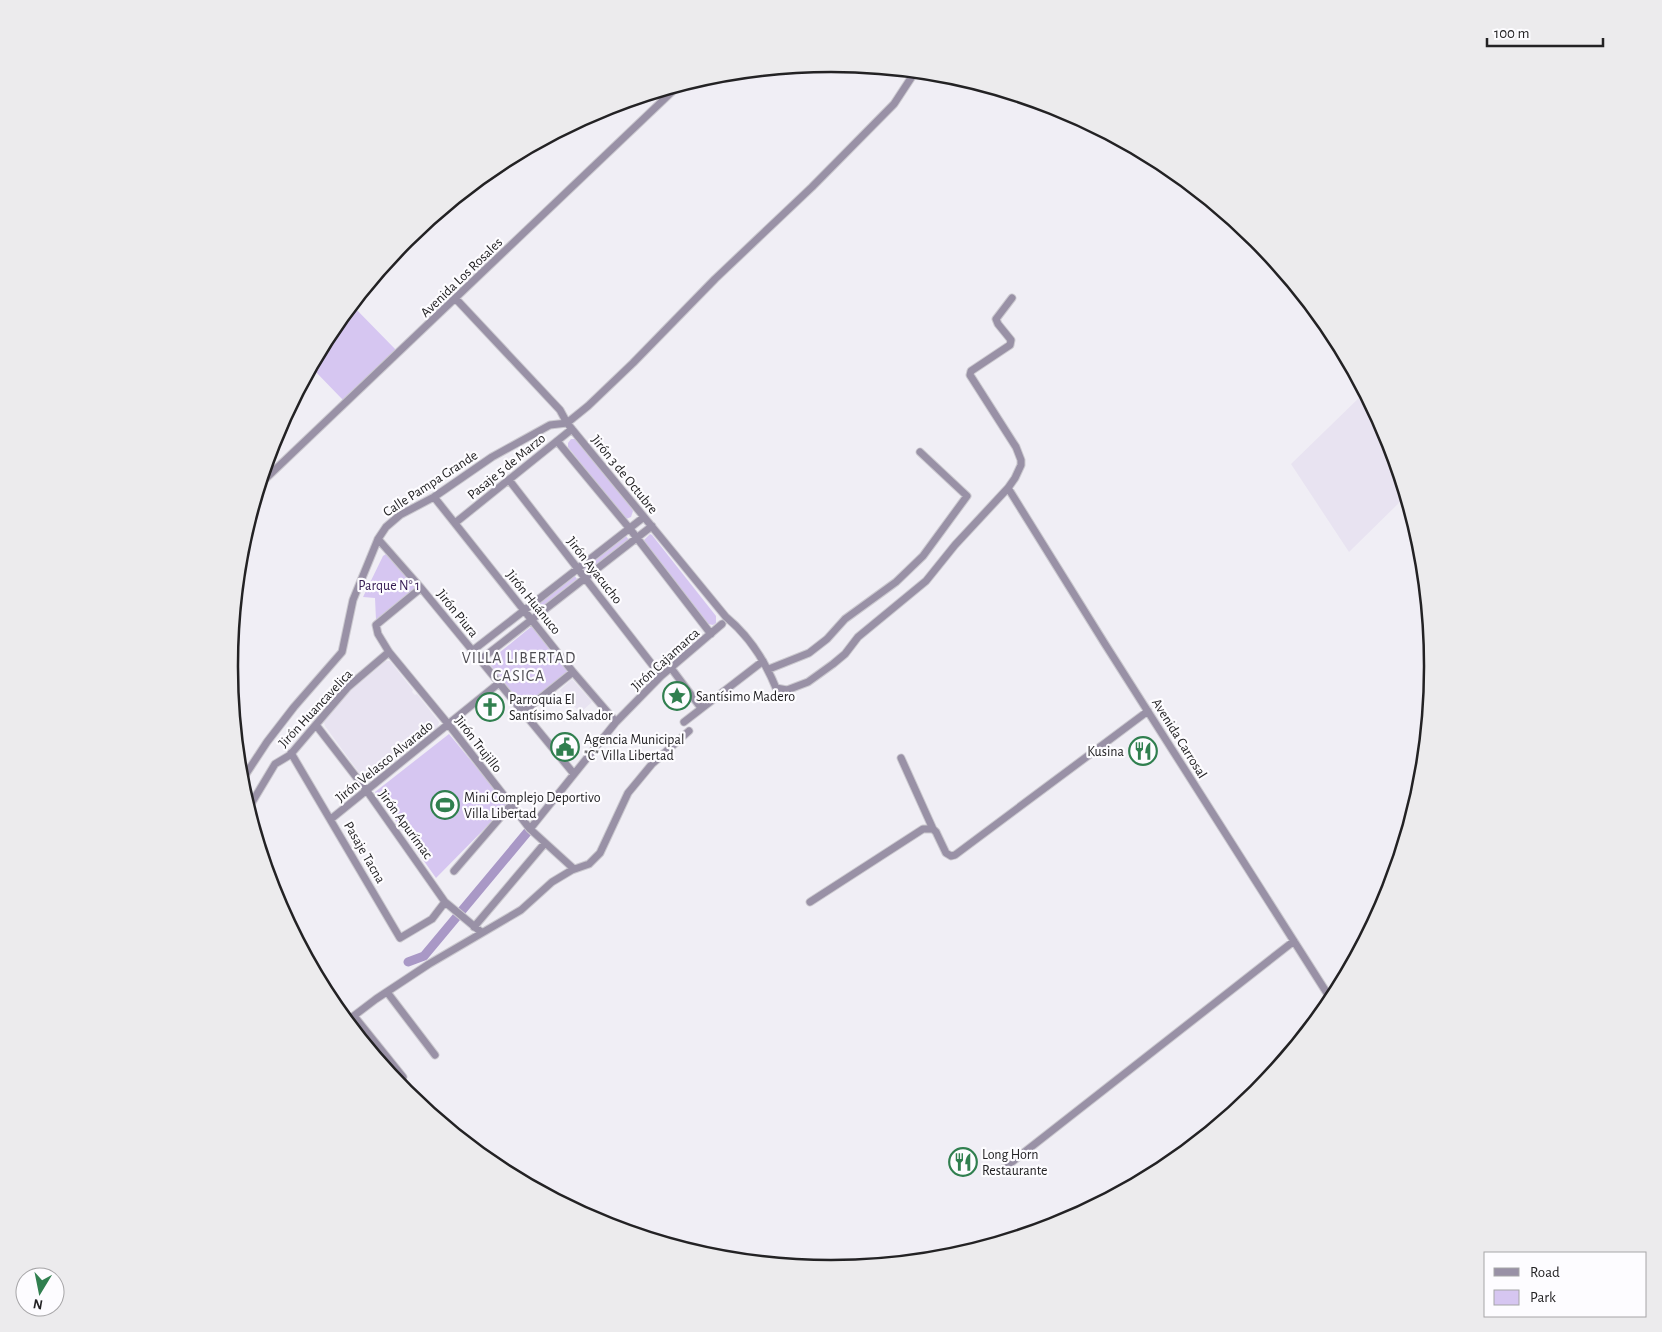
<svg xmlns="http://www.w3.org/2000/svg" width="1662" height="1332" font-family="'Alegreya Sans',sans-serif">
<style>
.built{fill:#e8e3f1}
.green{fill:#d6c6f1}
.lines{fill:none;stroke-linecap:round;stroke-linejoin:round}
.canal{stroke:#a998c6;stroke-width:9}
.minor-casing{stroke:#cbc9cf;stroke-width:9}
.minor{stroke:#9991a6;stroke-width:7}
.labels{text-anchor:middle;stroke-width:4.5;stroke-linejoin:round;paint-order:stroke}
.street-label{font-size:14px;fill:#232224;stroke:#fdfcff}
.park-label{font-size:14px;fill:#341a52;stroke:#fdfcff}
.poi-label{font-size:14px;fill:#232224;stroke:#fdfcff;text-anchor:start}
.quarter-label{font-size:16px;letter-spacing:1px;fill:#4f4d53;stroke:#fdfcff}
.rim{fill:none;stroke:#232224;stroke-width:2.5}
</style>
<rect width="100%" height="100%" fill="#f0eef5"/>
<path class="built" d="M1364,393l24,43 18,60 -57,56 -58,-88z
M386,661h4l23,29 -1,2 3,3 2,-1 22,28 -1,5 -68,54h-5l-40,-55 -1,-4 21,-27z
M572,679l20,23 -12,11 -20,-23z"/>
<path class="green" d="M352,305l44,45 -53,50 -32,-33 19,-36z
M571,439h6l52,65 4,7 -2,6 -5,2 -3,-2 -55,-70v-4z
M650,534l2,1 64,81v7l-3,2 -5,-1 -63,-80 -1,-4z
M626,536l3,4 -43,33 -3,-4z
M386,554l3,1 25,30 1,3 -39,32 -1,-22 -12,-1 20,-41z
M574,575l3,4 -43,34 -3,-4z
M532,626l37,46 -45,35 -36,-45z
M449,734l57,69v4l-70,71 -61,-86z"/>
<g class="lines">
<path class="canal" d="M408,962l16,-6 106,-127"/>
<defs>
<path id="minor" d="M456,299l104,111 7,13 159,194c22,18 39,44 50,71l11,2 21,-8 25,-18 12,-10 13,-17 68,-56 29,-36 53,-57 7,-10 6,-13v-5l-5,-13 -46,-72 1,-4 39,-26 1,-5 -13,-16 -2,-5 16,-21
M557,441l73,88 81,105
M509,480l152,196
M260,484l418,-398
M1008,488l97,156 227,357
M434,497l139,175 43,50
M455,523l117,-94
M378,539l43,49 153,186
M421,588l-45,37 2,9 11,18 60,73 81,104 44,40
M472,651l172,-134
M480,660l172,-134
M671,668l30,40
M769,669l40,-16 18,-14 18,-20 51,-37 27,-26 44,-60 -47,-44
M523,712l50,-40
M684,722l79,-61
M316,725l51,66 78,111 36,30
M291,753l109,185 32,-19 13,-17
M901,758l32,71
M240,783l27,-41 27,-35 48,-55 11,-52 25,-61 8,-12 14,-12 34,-18 58,-40 58,-32 17,-2 21,-17 45,-43 82,-84 97,-92 82,-83 21,-32
M248,809l27,-45 15,-9 58,-68 41,-35
M331,819l168,-136
M530,829l86,-107 45,-46 61,-52
M454,871l57,-66
M810,902l113,-73h10l3,3 10,21 5,3 4,-1 193,-144
M474,927l71,-84
M387,992l48,63
M354,1016l49,61
M347,1021l29,-22 53,-35 92,-54 31,-28 20,-12 17,-6 11,-11 28,-60 24,-29 37,-33
M1003,1169l291,-228"/>
</defs>
<use href="#minor" class="minor-casing"/>
<use href="#minor" class="minor"/>
</g>
<defs>
<symbol id="sight-ring" viewBox="-11 -11 22 22"><circle r="9.5" fill="#fdfcff" stroke="#307f4f" stroke-width="1.5"/><path d="M0-6L1.8-2.2L6-1.7L2.9 1.2L3.7 5.4L0 3.3L-3.7 5.4L-2.9 1.2L-6-1.7L-1.8-2.2Z" fill="#307f4f"/></symbol>
<symbol id="church-ring" viewBox="-11 -11 22 22"><circle r="9.5" fill="#fdfcff" stroke="#307f4f" stroke-width="1.5"/><path d="M-1.2-6h2.4v3.5h3.3v2.4h-3.3V6h-2.4V-.1h-3.3v-2.4h3.3Z" fill="#307f4f"/></symbol>
<symbol id="civic-ring" viewBox="-11 -11 22 22"><circle r="9.5" fill="#fdfcff" stroke="#307f4f" stroke-width="1.5"/><path d="M-.6-6.5H3V-4.5H.6V-3L4-1V1h2V6H-6V1h2V-1L-.6-3ZM-1.2 2.5V6h2.4V2.5Z" fill="#307f4f"/></symbol>
<symbol id="restaurant-ring" viewBox="-11 -11 22 22"><circle r="9.5" fill="#fdfcff" stroke="#307f4f" stroke-width="1.5"/><path d="M-5-6h1v4h1v-4h1v4h1v-4h1v5L-1.5 .5V6h-2V.5L-5-1ZM5-6V6H3V1.5H1.5Q1.5-4 5-6Z" fill="#307f4f"/></symbol>
<symbol id="stadium-ring" viewBox="-11 -11 22 22"><circle r="9.5" fill="#fdfcff" stroke="#307f4f" stroke-width="1.5"/><path d="M0-5a6.5 5 0 1 0 0 10a6.5 5 0 1 0 0-10ZM-3.5-1.8h7v3.6h-7Z" fill="#307f4f"/></symbol>
</defs>
<g fill-rule="evenodd">
<use href="#sight-ring" x="661" y="680" width="32" height="32"/>
<use href="#church-ring" x="474" y="691" width="32" height="32"/>
<use href="#civic-ring" x="549" y="731" width="32" height="32"/>
<use href="#restaurant-ring" x="1127" y="735" width="32" height="32"/>
<use href="#stadium-ring" x="429" y="789" width="32" height="32"/>
<use href="#restaurant-ring" x="947" y="1146" width="32" height="32"/>
</g>
<g class="labels">
<g class="street-label">
<text transform="translate(461 277) rotate(-44)" y="5">Avenida Los Rosales</text>
<text transform="translate(506 466) rotate(-39)" y="5">Pasaje 5 de Marzo</text>
<text transform="translate(625 474) rotate(51)" y="5">Jirón 3 de Octubre</text>
<text transform="translate(430 483) rotate(-33)" y="5">Calle Pampa Grande</text>
<text transform="translate(595 570) rotate(52)" y="5">Jirón Ayacucho</text>
<text transform="translate(534 602) rotate(51)" y="5">Jirón Huánuco</text>
<text transform="translate(458 613) rotate(51)" y="5">Jirón Piura</text>
<text transform="translate(665 659) rotate(-42)" y="5">Jirón Cajamarca</text>
<text transform="translate(315 708) rotate(-47)" y="5">Jirón Huancavelica</text>
<text transform="translate(1180 738) rotate(58)" y="5">Avenida Carrosal</text>
<text transform="translate(479 744) rotate(52)" y="5">Jirón Trujillo</text>
<text transform="translate(384 761) rotate(-39)" y="5">Jirón Velasco Alvarado</text>
<text transform="translate(406 824) rotate(54)" y="5">Jirón Apurímac</text>
<text transform="translate(365 852) rotate(60)" y="5">Pasaje Tacna</text>
</g>
<g class="park-label">
<text x="389" y="590">Parque N° 1</text>
</g>
<g class="poi-label">
<text x="696" y="701">Santísimo Madero</text>
<text x="509" y="704">Parroquia El<tspan x="509" dy="16">Santísimo Salvador</tspan></text>
<text x="584" y="744">Agencia Municipal<tspan x="584" dy="16">"C" Villa Libertad</tspan></text>
<text x="1124" y="756" text-anchor="end">Kusina</text>
<text x="464" y="802">Mini Complejo Deportivo<tspan x="464" dy="16">Villa Libertad</tspan></text>
<text x="982" y="1159">Long Horn<tspan x="982" dy="16">Restaurante</tspan></text>
</g>
<g class="quarter-label">
<text x="519" y="663">VILLA LIBERTAD<tspan x="519" dy="18">CASICA</tspan></text>
</g>
</g>
<path d="M0 0H1662V1332H0ZM831 72H831A593 593 0 0 1 1424 665V667A593 593 0 0 1 831 1260H831A593 593 0 0 1 238 667V665A593 593 0 0 1 831 72Z" fill="#ecebed" fill-rule="evenodd"/>
<path class="rim" d="M831 72H831A593 593 0 0 1 1424 665V667A593 593 0 0 1 831 1260H831A593 593 0 0 1 238 667V665A593 593 0 0 1 831 72Z"/>
<rect x="1484" y="1252" width="162" height="65" fill="#fdfcff" stroke="#a6a5a7"/>
<rect x="1494" y="1268" width="25" height="8" fill="#9991a6" stroke="#a6a5a7"/>
<text x="1530" y="1277" font-size="15" fill="#232224">Road</text>
<rect x="1494" y="1290" width="25" height="15" fill="#d6c6f1" stroke="#a6a5a7"/>
<text x="1530" y="1302" font-size="15" fill="#232224">Park</text>
<g transform="translate(40 1292) rotate(190)"><circle r="24" fill="#fdfcff" stroke="#a6a5a7"/>
<path d="M0-4L9 19L0 12L-9 19Z" fill="#307f4f"/>
<text y="-8" font-size="14" font-weight="bold" text-anchor="middle" fill="#232224">N</text>
</g>
<path d="M1487 38v8h116v-8" fill="none" stroke="#232224" stroke-width="2.5"/>
<text x="1494" y="38" font-size="15" fill="#232224" stroke="#fdfcff" stroke-width="4" paint-order="stroke">100 m</text>
</svg>
